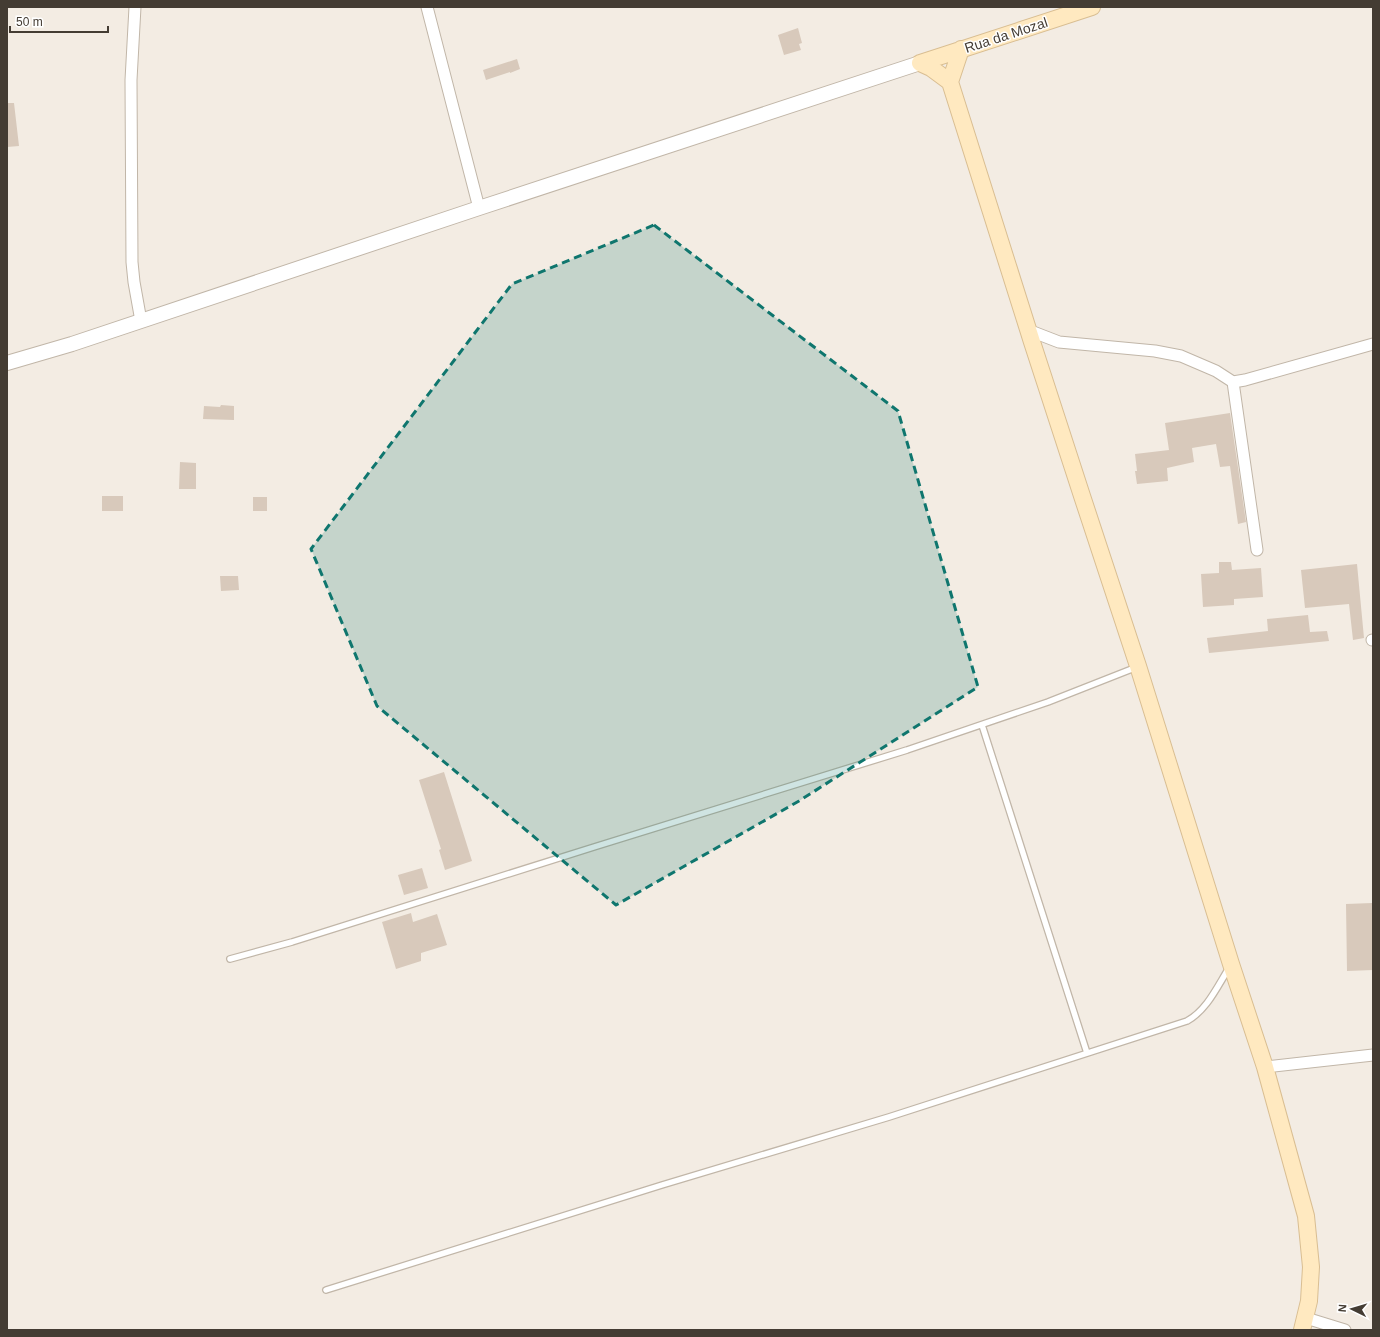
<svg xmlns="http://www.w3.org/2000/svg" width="1380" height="1337" font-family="Helvetica,sans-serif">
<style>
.building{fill:#d8c9bb}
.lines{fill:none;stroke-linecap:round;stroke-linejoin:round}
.service-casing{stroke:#c1b6a8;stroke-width:8}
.minor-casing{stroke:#c1b6a8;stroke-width:13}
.tertiary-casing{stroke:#c1b6a8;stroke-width:16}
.secondary-casing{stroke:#d9be92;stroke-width:18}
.service{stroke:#fff;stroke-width:5.5}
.minor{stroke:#fff;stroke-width:11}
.tertiary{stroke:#fff;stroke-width:14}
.secondary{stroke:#ffe9c0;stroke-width:16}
.marked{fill:#0f766e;fill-opacity:0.2;stroke:#0f766e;stroke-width:3;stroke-dasharray:8 5;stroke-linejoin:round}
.labels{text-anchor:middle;stroke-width:3;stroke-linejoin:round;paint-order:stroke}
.street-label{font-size:14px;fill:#443c33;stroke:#fff}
</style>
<rect width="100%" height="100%" fill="#f3ece3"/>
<path class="building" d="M798,28l4,15 -3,1 2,6 -17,5 -6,-20z
M517,59l3,10 -10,4v-1l-24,8 -3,-10z
M7,103h7l5,43 -12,1z
M221,405l13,1v14l-31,-1 1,-13 16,1z
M1230,413l16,109 -8,2 -8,-58 -10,1 -4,-23 -24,4 2,14 -27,6 1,13 -31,3 -2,-13h2l-2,-17 34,-4 -4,-27z
M180,462l16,1v26h-17z
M102,496h21v15h-21z
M253,497h14v14h-14z
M1219,562h12l1,8 29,-2 2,29 -29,2v6l-31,2 -2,-33 18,-1z
M1357,564l7,74 -11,2 -4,-36 -44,4 -4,-38z
M220,576h18l1,14 -18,1z
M1308,615l2,17 17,-1 2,10 -120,12 -2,-15 61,-7 -1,-12z
M444,772l28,89 -27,9 -6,-20 2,-1 -22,-69z
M422,868l6,20 -24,7 -6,-20z
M1372,903l1,67 -26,1 -1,-67z
M411,913l2,9 24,-8 10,31 -26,8v8l-25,8 -14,-47z"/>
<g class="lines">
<defs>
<path id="service" d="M982,725l105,328
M230,959l62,-17 302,-95 313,-97 141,-48 89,-35
M326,1290l336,-105 227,-68 298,-96c20,-11 30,-34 42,-53"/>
<path id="minor" d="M135,7l-4,73 1,182 2,20 7,39
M427,7l52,201
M1028,330l31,12 96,9 26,5 35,15 17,11 12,-2 128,-36
M1233,382l24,168
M1372,640h1
M1265,1067l108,-12
M1306,1318l39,12"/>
<path id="tertiary" d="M7,363l65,-19 407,-136 441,-145"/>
<path id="secondary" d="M961,49l-11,33 82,260 51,157 55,167 93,298 34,103 41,149 5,51 -2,34 -7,29
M920,63l172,-56
M920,63l11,5 19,14"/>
</defs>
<use href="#service" class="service-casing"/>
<use href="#minor" class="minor-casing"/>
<use href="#tertiary" class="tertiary-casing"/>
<use href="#secondary" class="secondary-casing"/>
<use href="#service" class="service"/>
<use href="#minor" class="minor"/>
<use href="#tertiary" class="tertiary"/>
<use href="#secondary" class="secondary"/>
</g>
<path class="marked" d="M654,225l244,186 80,276 -179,114 -183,104 -239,-199 -66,-157 201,-265z"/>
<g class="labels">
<g class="street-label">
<text transform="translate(1006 35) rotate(-18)" y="5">Rua da Mozal</text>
</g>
</g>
<rect width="1380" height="1337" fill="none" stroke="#443c33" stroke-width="16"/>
<g transform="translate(1352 1309) rotate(275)" stroke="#ffffff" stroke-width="3" paint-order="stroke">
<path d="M0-3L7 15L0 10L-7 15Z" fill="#443c33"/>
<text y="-6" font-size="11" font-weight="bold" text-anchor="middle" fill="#443c33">N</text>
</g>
<path d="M10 26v6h98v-6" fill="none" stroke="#443c33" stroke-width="2"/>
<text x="16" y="26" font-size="12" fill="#443c33" stroke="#ffffff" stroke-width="3" paint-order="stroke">50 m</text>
</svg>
